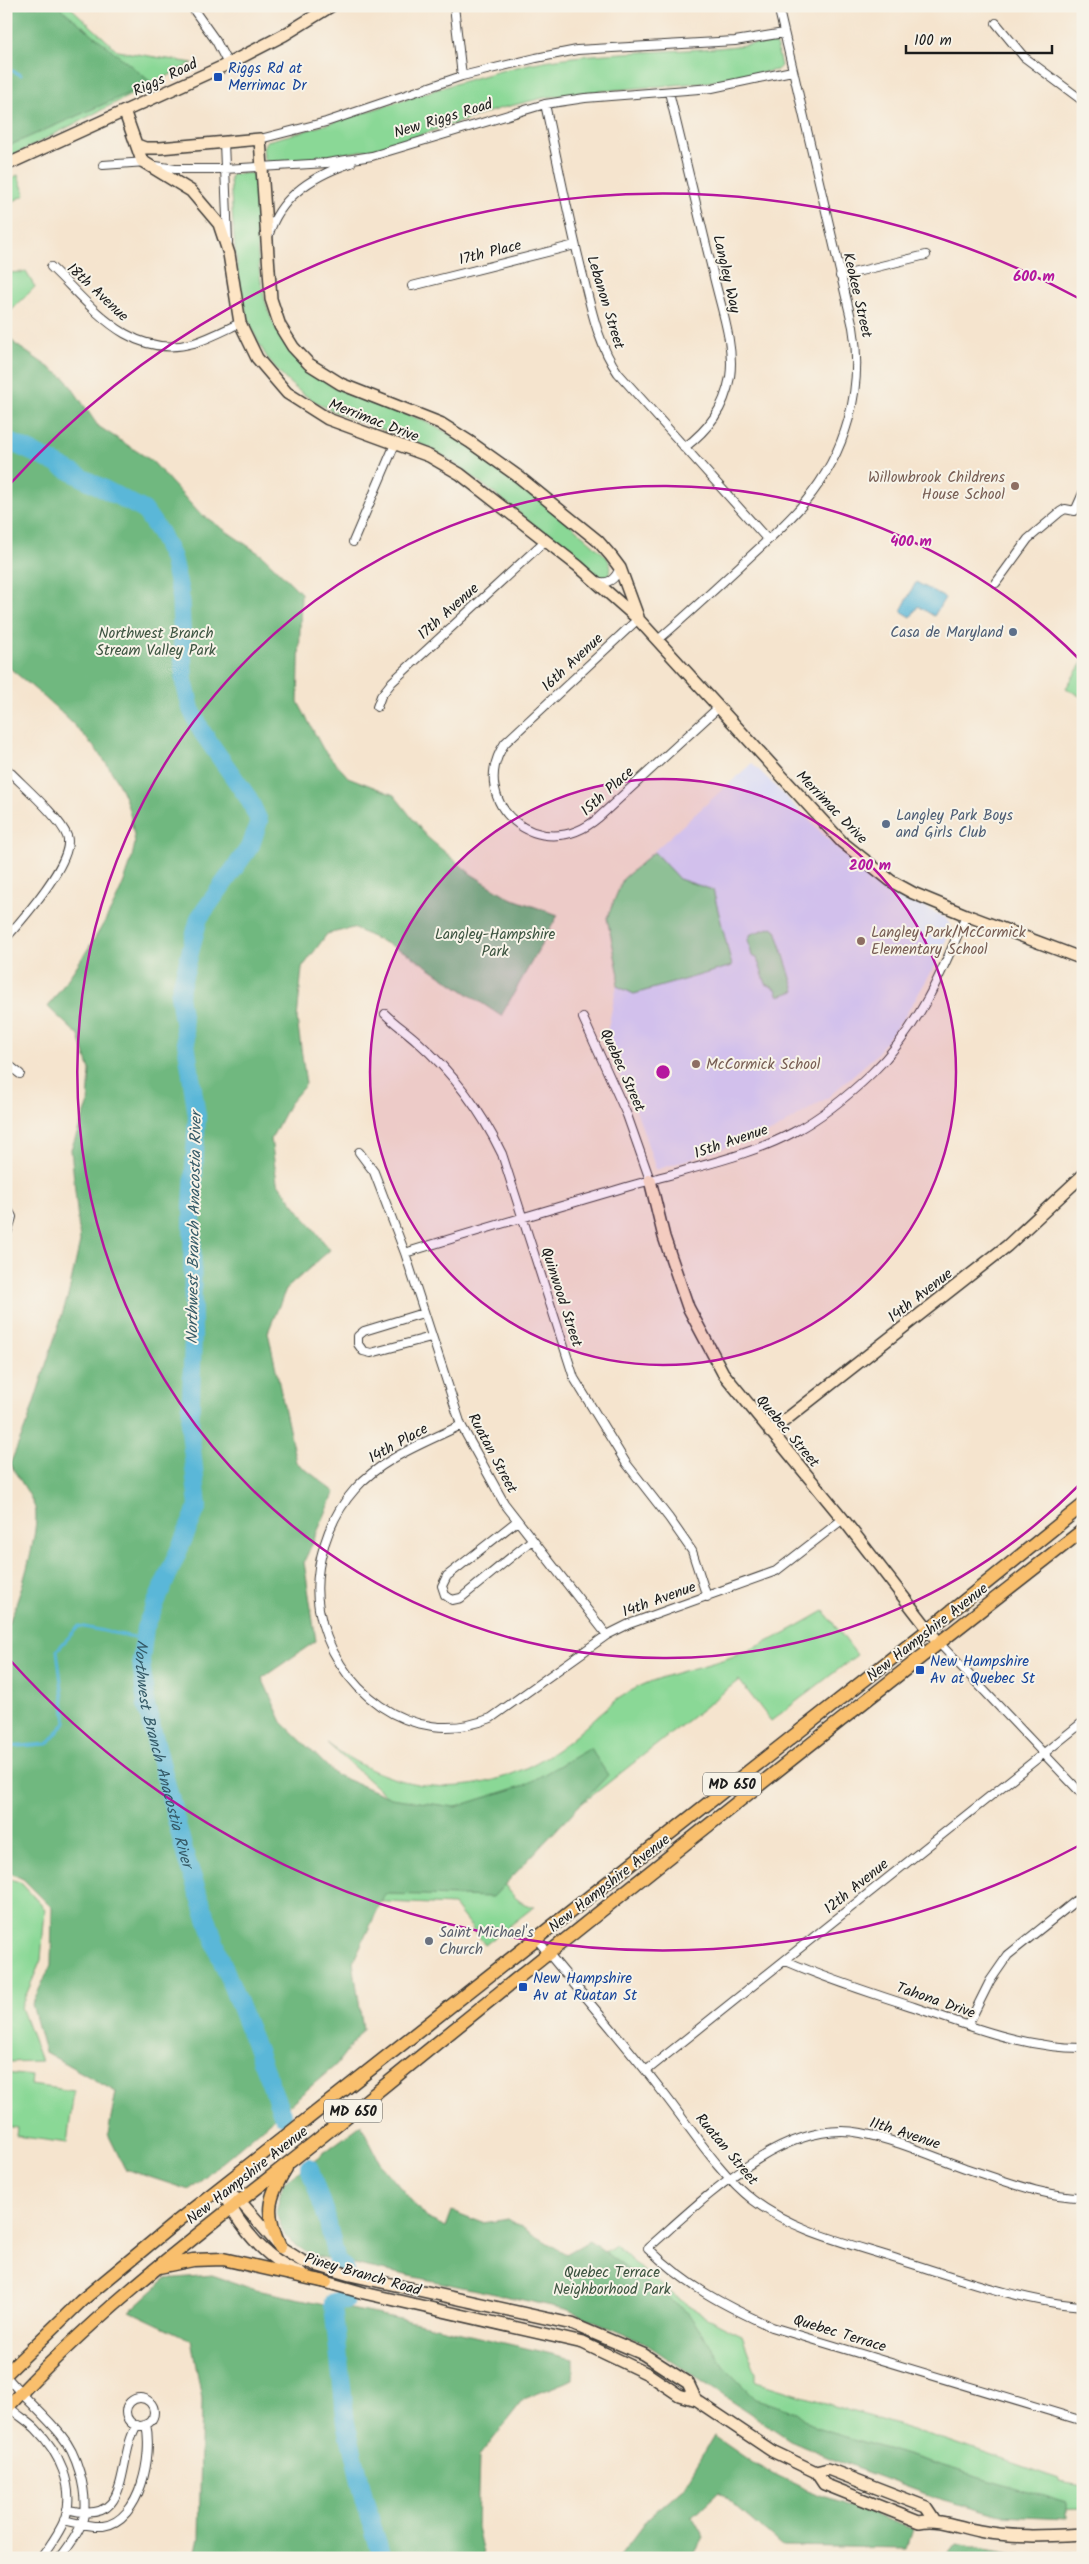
<svg xmlns="http://www.w3.org/2000/svg" width="1089" height="2564" font-family="Kalam,sans-serif">
<style>
.built{fill:#d6d8f8}
.green{fill:#8ad896;stroke:#537a59}
.forest{fill:#6fb87f;stroke:#466a4e}
.water{fill:#5ab7d8;stroke:#3b6a7a}
.lines{fill:none;stroke-linecap:round;stroke-linejoin:round}
.stream{stroke:#5ab7d8;stroke-width:3}
.river{stroke:#5ab7d8;stroke-width:18}
.street-casing{stroke:#3d3a37;stroke-width:10}
.secondary-casing{stroke:#3d3a37;stroke-width:14}
.primary-casing{stroke:#3d3a37;stroke-width:15}
.street{stroke:#fff;stroke-width:8}
.secondary{stroke:#fde5c5;stroke-width:11}
.primary{stroke:#f9bf6d;stroke-width:12}
.ring{fill:none;stroke:#b5179e;stroke-width:2.5}
.transit-dot{fill:#1a4fb4;stroke:#f7f3e8;stroke-width:2}
.education-dot{fill:#8d6e63;stroke:#f7f3e8;stroke-width:2}
.service-dot{fill:#5c6f8a;stroke:#f7f3e8;stroke-width:2}
.worship-dot{fill:#6b7280;stroke:#f7f3e8;stroke-width:2}
.labels{text-anchor:middle;stroke-width:4;stroke-linejoin:round;paint-order:stroke}
.shield{fill:#f7f3e8;stroke:#5e5c59;stroke-width:1}
.shield-label{font-size:14px;font-weight:bold;fill:#1c1c1c}
.transit-label{font-size:15px;fill:#164399;stroke:#f7f3e8;text-anchor:start}
.street-label{font-size:15px;fill:#1c1c1c;stroke:#f7f3e8}
.education-label{font-size:15px;fill:#785e54;stroke:#f7f3e8;text-anchor:start}
.service-label{font-size:15px;fill:#4e5e75;stroke:#f7f3e8;text-anchor:end}
.park-label{font-size:15px;fill:#3d5441;stroke:#f7f3e8}
.worship-label{font-size:15px;fill:#5b616d;stroke:#f7f3e8;text-anchor:start}
.water-label{font-size:16px;font-style:italic;fill:#355a67;stroke:#f7f3e8}
.centre{fill:#b5179e;stroke:#f7f3e8;stroke-width:2.5}
.ring-label{font-size:15px;text-anchor:middle;font-weight:bold;fill:#b5179e;stroke:#f7f3e8;stroke-width:4;stroke-linejoin:round;paint-order:stroke}
</style>
<rect width="100%" height="100%" fill="#f7f3e8"/>
<filter id="ink" filterUnits="userSpaceOnUse"><feTurbulence type="fractalNoise" baseFrequency=".02" numOctaves="2"/><feDisplacementMap in="SourceGraphic" scale="10" xChannelSelector="R" yChannelSelector="G"/><feConvolveMatrix kernelMatrix="1 2 1 2 8 2 1 2 1" color-interpolation-filters="sRGB"/></filter>
<filter id="wash" filterUnits="userSpaceOnUse"><feTurbulence type="fractalNoise" baseFrequency=".0096" numOctaves="4" result="noise"/><feDisplacementMap in="SourceGraphic" scale="20" xChannelSelector="R" yChannelSelector="G"/><feGaussianBlur stdDeviation="1.12" result="paint"/><feColorMatrix in="noise" values="0 0 0 0 0 0 0 0 0 0 0 0 0 0 0 0 0 1.4 0 .05"/><feComposite in="paint" operator="in"/></filter>
<g filter="url(#wash)">
<rect width="100%" height="100%" fill="#f5e4ce"/>
<path class="built" d="M752,763l99,99 54,35 41,21 5,9 -13,34 -33,55 -31,41 -47,41 -55,34 -116,38 -18,-55 -33,-73 14,-67 -12,-57 16,-39z"/>
<path class="green" d="M6,6h63l49,45 75,12 -187,96z
M770,41l6,2 5,23 -4,4 -68,12 -130,11 -36,5 -45,11 -113,38 -80,13 -35,3 -6,-4 -1,-12 4,-6c88,-22 173,-57 262,-77 79,-17 161,-8 241,-23z
M250,173l6,4c1,94 -5,170 92,217 27,14 58,17 85,31 64,33 120,84 174,132l4,10 -2,8 -4,3 -7,-1c-38,-30 -74,-61 -112,-90 -15,-11 -30,-24 -46,-33 -34,-20 -74,-27 -109,-44 -98,-46 -94,-138 -101,-231l2,-5z
M18,175l7,20 -19,10v-24z
M26,272l9,15 -29,29v-43z
M1083,661v37l-17,-10z
M654,852l25,27 34,11 19,76 -98,28 -17,-8 2,-11 -12,-57 16,-39z
M772,927l4,3 19,61 -16,5 -3,-7 -10,-5 -9,-26 -5,-2 -4,-16 3,-6z
M824,1611l33,44 -86,66 -32,-41 -243,191c8,13 21,36 39,35l-50,39 -31,-40 -90,-4 57,-74 -94,-84c73,55 155,59 231,6 25,-17 45,-42 71,-57 29,-17 62,-22 93,-32 36,-11 69,-30 102,-49z
M6,1878l14,4 25,27 -4,51 -20,47 20,54 -35,1z
M6,2073l26,3 -1,9 43,6 -7,52 -51,-7 1,-8 -11,-2z
M616,2246c38,36 78,68 126,89l14,38v9l190,58 113,39v2l24,4v24l-32,1 -229,-66 -138,-89 -146,-62z"/>
<path class="forest" d="M6,6h52l94,77 -146,64z
M6,332l9,12 51,35 32,47 54,35 46,51 65,44 38,37 -3,109 25,47 25,28 46,18 33,42 44,37 39,24 48,17 -57,101 -94,-63 -54,-25 -26,6 -25,34 -5,51 9,65 -17,20 -18,35 6,43 53,68 -44,39 -18,43 28,130 39,30 -31,70 12,79 -54,37 20,44 54,53 55,23 64,9 70,-22 65,-37 18,27 -115,122 -108,-3 -32,68 10,67 -27,36 -147,125 -64,-21 -17,-35 8,-42 -71,-40 -13,-48 19,-39 1,-57 -29,-29 -17,-8v-243c11,-19 35,-99 29,-120 -5,-15 -17,-30 -25,-44l18,-43 40,-125 12,-54 -9,-93 17,-44 2,-35 -11,-34 -31,-29c33,-47 75,-103 86,-159 2,-7 -1,-16 -2,-23 -9,-66 -77,-119 -126,-160z
M361,2125l21,41 44,52 20,9 6,-16 31,12 25,-4 58,35 23,-13 99,72 39,57 29,29 40,13 20,16 251,75v16l-66,-3 -67,-19 -81,-30 -63,-27 -147,-98 -77,-33 -255,-54 -26,-19 -9,-23 7,-30z
M212,2275l44,15 149,30 168,39v20l-49,20 -45,57 -2,71 7,31h-290l5,-19 3,-140 -11,-59 -61,-29 35,-32z
M714,2436l42,29 49,24 108,40 -6,19 -125,-2 -63,-55 -27,25 12,21 -12,21h-74l30,-40 35,-30z
M956,2544l69,12 58,-4v6h-138z"/>
<path class="water" d="M916,582l29,16 -11,18 -16,-10 -7,11 -10,-6z"/>
<g class="lines">
<path class="stream" d="M6,68l15,7
M6,1747l42,-3 18,-22 -9,-72 22,-24 65,13"/>
<g class="river">
<path id="s1" d="M6,440l41,19 97,51 16,23 12,25 8,34 4,89 7,28 11,23 47,67 10,22 -8,24 -52,73 -20,77 18,121 -5,90 1,129 -3,95 8,76 -53,122 -4,33 5,44 40,153 35,101 62,157"/>
<path d="M309,2167l17,49 11,46 7,5 1,33 -12,2v3l13,118 19,78 17,57"/>
</g>
</g>
</g>
<g filter="url(#ink)">
<g class="lines">
<defs>
<path id="street" d="M191,6l25,35 12,23
M454,6l8,70
M996,23l28,34 59,44
M669,92c15,61 29,121 44,181 7,32 22,71 17,104 -6,32 -21,52 -46,71
M545,104c13,59 24,118 39,176 8,32 15,66 34,93l150,167
M260,139l66,-17 136,-46 74,-18 41,-8 158,-9 49,-8
M224,142l4,100
M103,165l43,-3
M156,166l19,3h50l102,-6 45,-7 173,-52 40,-6 127,-10 80,-17
M269,234c11,-38 46,-59 82,-71
M51,267c41,39 79,94 143,76 16,-5 31,-13 46,-20
M840,276l86,-21
M412,286l163,-41
M353,542l42,-98
M597,581c12,4 18,-2 23,-13
M996,583l32,-44 32,-27 5,-3 10,2 8,-18
M638,619l-133,124c-40,60 35,124 93,75l121,-111
M658,640c28,-24 55,-49 82,-74 22,-21 46,-41 65,-64 41,-49 59,-113 48,-175l-75,-321
M377,707l4,-11 11,-14 154,-142
M6,768c15,16 54,49 61,68 9,23 -45,84 -61,102
M385,1014c10,10 21,17 32,27 37,33 64,69 85,113l72,224 52,85 43,55 23,33 15,46
M583,1018l44,97 23,65
M6,1063l14,11
M359,1152l15,20 31,81 56,172 43,78 103,132
M6,1206l6,11 -6,20
M405,1253c77,-24 154,-46 232,-69 49,-15 111,-27 157,-52 28,-15 55,-37 78,-59 46,-44 70,-100 94,-158
M423,1313l-59,18 -6,5v8l5,7 8,2 60,-16
M461,1425c-36,18 -79,33 -106,64 -27,30 -43,79 -36,120 14,80 92,142 172,109l116,-83 22,-11 147,-53 67,-52
M517,1521l-70,55 -5,10 3,9 7,5 9,-2 71,-58
M939,1643l144,152
M536,1938c41,51 85,100 125,152 27,34 58,84 92,110 42,32 98,44 147,60 55,17 126,43 183,46
M786,1961c41,18 85,32 128,46 55,19 110,41 169,41
M968,2025l22,-44 18,-26 75,-60
M646,2071l437,-349
M1083,2197c-40,0 -80,-17 -118,-29 -33,-12 -69,-28 -104,-35 -77,-16 -159,68 -213,115 37,37 77,58 124,79l311,94
M6,2376c17,21 38,38 55,59 16,19 26,54 23,79 -2,15 -15,32 -24,44
M126 2412a14 14 0 1 1 28 0a14 14 0 1 1-28 0Z
M6,2404c9,10 21,16 30,25 22,22 40,58 29,90 -6,14 -15,27 -24,39
M67,2509c67,20 48,-48 70,-84
M64,2520c13,3 26,7 39,6 38,-5 50,-72 43,-102"/>
<path id="secondary" d="M125,113l17,48 49,30 28,33 10,30 11,69 17,35 30,35 41,26 101,37 31,18 118,92 60,53 204,223 49,39 22,12 53,22 117,44
M137,145l8,3h15l100,-9 11,160 9,27 13,21 16,17 32,20 99,39 30,19 49,35 79,64 13,15 9,12 18,49
M6,165l222,-101 56,-29 47,-29
M650,1180l14,57 24,70 35,66 120,146 96,124
M770,1432l237,-186 76,-71
M221,2188c17,37 41,70 80,85
M232,2196l8,5 40,46 22,14 48,14 222,49 71,30 45,29 8,17
M318,2280l46,13 219,50 65,31 31,21 17,5 76,51 44,21 8,12 95,38c21,-4 39,5 60,9 36,7 67,5 104,3
M816,2472l12,-3 98,38 8,12"/>
<path id="primary" d="M280,2247c-15,-33 -13,-48 6,-79
M159,2267l34,-7 30,-1 103,23
M6,2374l75,-73 93,-77 754,-594 155,-125
M6,2409c104,-114 231,-203 350,-300 240,-196 483,-388 727,-579"/>
</defs>
<use href="#street" class="street-casing"/>
<use href="#secondary" class="secondary-casing"/>
<use href="#primary" class="primary-casing"/>
<use href="#street" class="street"/>
<use href="#secondary" class="secondary"/>
<use href="#primary" class="primary"/>
</g>
</g>
<circle cx="663" cy="1072" r="293" fill="#b5179e" fill-opacity=".12"/>
<g class="ring">
<circle cx="663" cy="1072" r="293"/>
<path d="M1081 1483A586 586 0 1 1 1081 661"/>
<path d="M1082 1844A879 879 0 0 1 10 1660M10 484A879 879 0 0 1 1082 300"/>
</g>
<g class="transit-dot">
<rect x="213" y="72" width="10" height="10" rx="2.5"/>
<rect x="915" y="1665" width="10" height="10" rx="2.5"/>
<rect x="518" y="1982" width="10" height="10" rx="2.5"/>
</g>
<g class="education-dot">
<circle cx="1015" cy="486" r="5"/>
<circle cx="861" cy="941" r="5"/>
<circle cx="696" cy="1064" r="5"/>
</g>
<g class="service-dot">
<circle cx="1013" cy="632" r="5"/>
<circle cx="886" cy="824" r="5"/>
</g>
<circle class="worship-dot" cx="429" cy="1941" r="5"/>
<g class="labels">
<g class="shield">
<rect x="703" y="1772.5" width="58" height="23" rx="4"/>
<rect x="324" y="2099.5" width="58" height="23" rx="4"/>
</g>
<g class="shield-label">
<text x="732" y="1789">MD 650</text>
<text x="353" y="2116">MD 650</text>
</g>
<g class="transit-label">
<text x="228" y="73">Riggs Rd at<tspan x="228" dy="17">Merrimac Dr</tspan></text>
<text x="930" y="1666">New Hampshire<tspan x="930" dy="17">Av at Quebec St</tspan></text>
<text x="533" y="1983">New Hampshire<tspan x="533" dy="17">Av at Ruatan St</tspan></text>
</g>
<g class="street-label">
<text transform="translate(165 77) rotate(-25)" y="5">Riggs Road</text>
<text transform="translate(443 118) rotate(-17)" y="5">New Riggs Road</text>
<text transform="translate(490 252) rotate(-14)" y="5">17th Place</text>
<text transform="translate(727 274) rotate(77)" y="5">Langley Way</text>
<text transform="translate(98 292) rotate(43)" y="5">18th Avenue</text>
<text transform="translate(858 295) rotate(77)" y="5">Keokee Street</text>
<text transform="translate(606 302) rotate(73)" y="5">Lebanon Street</text>
<text transform="translate(374 420) rotate(21)" y="5">Merrimac Drive</text>
<text transform="translate(448 611) rotate(-42)" y="5">17th Avenue</text>
<text transform="translate(572 662) rotate(-43)" y="5">16th Avenue</text>
<text transform="translate(607 791) rotate(-42)" y="5">15th Place</text>
<text transform="translate(832 807) rotate(46)" y="5">Merrimac Drive</text>
<text transform="translate(623 1070) rotate(66)" y="5">Quebec Street</text>
<text transform="translate(731 1141) rotate(-19)" y="5">15th Avenue</text>
<text transform="translate(920 1295) rotate(-38)" y="5">14th Avenue</text>
<text transform="translate(562 1297) rotate(72)" y="5">Quinwood Street</text>
<text transform="translate(788 1431) rotate(50)" y="5">Quebec Street</text>
<text transform="translate(398 1443) rotate(-29)" y="5">14th Place</text>
<text transform="translate(493 1453) rotate(62)" y="5">Ruatan Street</text>
<text transform="translate(659 1599) rotate(-20)" y="5">14th Avenue</text>
<text transform="translate(927 1632) rotate(-38)" y="5">New Hampshire Avenue</text>
<text transform="translate(609 1883) rotate(-38)" y="5">New Hampshire Avenue</text>
<text transform="translate(856 1886) rotate(-39)" y="5">12th Avenue</text>
<text transform="translate(936 2000) rotate(19)" y="5">Tahona Drive</text>
<text transform="translate(905 2133) rotate(18)" y="5">11th Avenue</text>
<text transform="translate(727 2149) rotate(50)" y="5">Ruatan Street</text>
<text transform="translate(247 2175) rotate(-38)" y="5">New Hampshire Avenue</text>
<text transform="translate(363 2274) rotate(16)" y="5">Piney Branch Road</text>
<text transform="translate(840 2333) rotate(17)" y="5">Quebec Terrace</text>
</g>
<g class="education-label">
<text x="1005" y="482" text-anchor="end">Willowbrook Childrens<tspan x="1005" dy="17">House School</tspan></text>
<text x="871" y="937">Langley Park/McCormick<tspan x="871" dy="17">Elementary School</tspan></text>
<text x="706" y="1069">McCormick School</text>
</g>
<g class="service-label">
<text x="1003" y="637">Casa de Maryland</text>
<text x="896" y="820" text-anchor="start">Langley Park Boys<tspan x="896" dy="17">and Girls Club</tspan></text>
</g>
<g class="park-label">
<text x="156" y="638">Northwest Branch<tspan x="156" dy="17">Stream Valley Park</tspan></text>
<text x="495" y="939">Langley-Hampshire<tspan x="495" dy="17">Park</tspan></text>
<text x="612" y="2277">Quebec Terrace<tspan x="612" dy="17">Neighborhood Park</tspan></text>
</g>
<g class="worship-label">
<text x="439" y="1937">Saint Michael's<tspan x="439" dy="17">Church</tspan></text>
</g>
<g class="water-label">
<text transform="translate(193 1228) rotate(-89)" y="6">Northwest Branch Anacostia River</text>
<text dy="6" stroke="none"><textPath href="#s1" startOffset="1464">Northwest Branch Anacostia River</textPath></text>
</g>
</g>
<circle cx="663" cy="1072" r="8" class="centre"/>
<g class="ring-label">
<text x="1034" y="281">600 m</text>
<text x="911" y="546">400 m</text>
<text x="870" y="870">200 m</text>
</g>
<rect width="1089" height="2564" fill="none" stroke="#f7f3e8" stroke-width="25"/>
<path d="M906 45v8h146v-8" fill="none" stroke="#1c1c1c" stroke-width="2.5"/>
<text x="914" y="45" font-size="15" fill="#1c1c1c" stroke="#f7f3e8" stroke-width="4" paint-order="stroke">100 m</text>
</svg>
